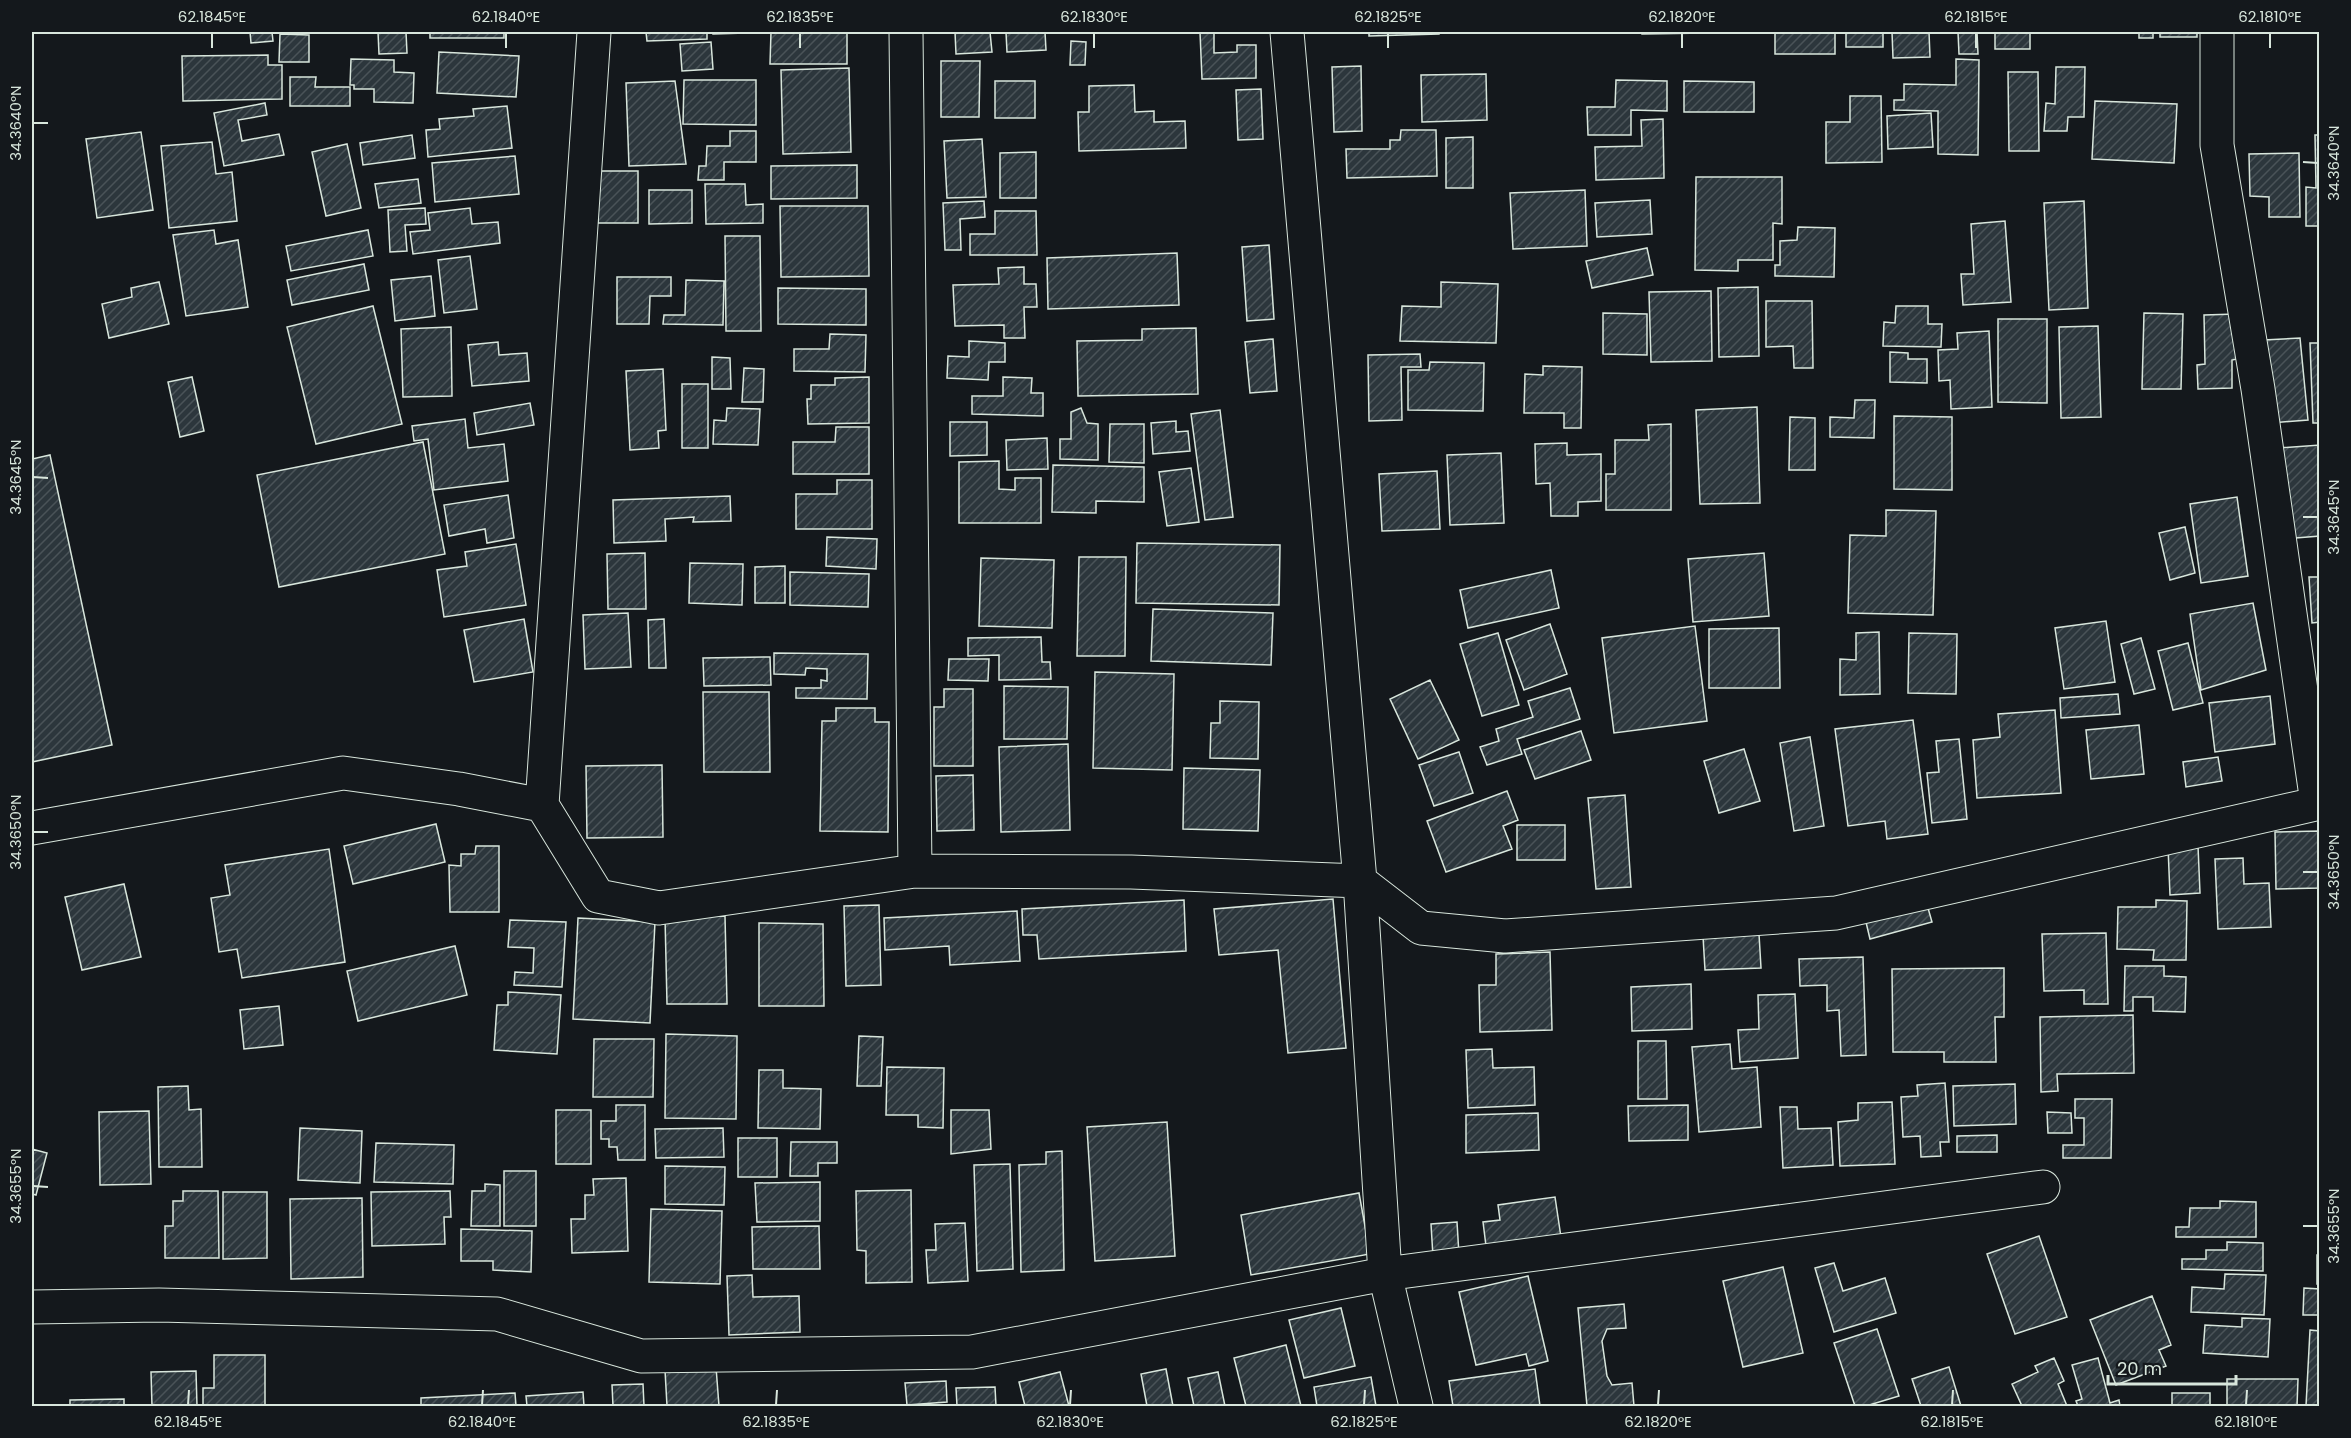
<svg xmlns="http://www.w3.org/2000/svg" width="2351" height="1438" font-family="Poppins,sans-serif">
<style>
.building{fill:url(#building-hatch);stroke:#d8e6dc;stroke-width:1.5}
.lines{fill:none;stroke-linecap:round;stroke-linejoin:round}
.minor-casing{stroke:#d8e6dc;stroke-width:35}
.minor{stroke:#14181c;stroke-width:33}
.ticks{fill:none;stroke:#d8e6dc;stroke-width:2}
.neatline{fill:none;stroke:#d8e6dc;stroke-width:2}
.ticks-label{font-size:15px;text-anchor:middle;fill:#d8e6dc}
</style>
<defs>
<pattern id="building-hatch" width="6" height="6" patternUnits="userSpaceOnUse" patternTransform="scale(1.5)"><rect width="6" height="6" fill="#2c363c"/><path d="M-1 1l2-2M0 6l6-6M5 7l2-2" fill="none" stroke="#4a5358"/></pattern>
</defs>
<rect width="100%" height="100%" fill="#14181c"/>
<path class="building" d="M250,32h22l1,9 -22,2z
M378,32h28l1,21 -28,1z
M430,32h74v6h-74z
M646,32h61v7l-60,2z
M713,32h33v1l-33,1z
M771,32h76v32h-77z
M955,32h35l2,20 -36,2z
M1006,32h39l1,18 -39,2z
M1200,32h14v21l23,-1v-7h19v33l-54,1z
M1369,32h70v2l-70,2z
M1642,32h64v1l-64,1z
M1775,32h60v22h-60z
M1846,32h37v15h-37z
M1892,32h37l1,25 -37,1z
M1958,32h19l1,22h-19z
M1995,32h35v17h-35z
M2139,32h14v6h-14z
M2160,32h37v5h-37z
M280,34l29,1v27h-30z
M1071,41l15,1 -1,23h-15z
M711,42l2,27 -31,2 -2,-27z
M439,52l80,4 -3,41 -79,-4z
M268,55v10h14v34l-99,2 -1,-45z
M351,59l43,1v12l20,1 -1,30 -39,-1v-13h-20v-4h-4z
M1956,59l23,1 -1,95 -40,-1v-43l-44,-1v-10h10v-16l52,1z
M941,61h39l-1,56h-38z
M1361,66l1,65 -28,1 -2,-65z
M2056,67h29l-1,50h-16l-1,14h-23l2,-28 9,1z
M849,68l2,84 -68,2 -2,-84z
M2008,72h30l1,79h-30z
M1486,74l1,46 -65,2 -1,-47z
M290,77h26l-1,10h35v19h-60z
M684,80h72v45l-73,-1z
M1616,80l51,1v30l-36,-1v25h-43l-1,-28h28z
M675,81l11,83 -57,2 -3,-83z
M995,81h40v37h-40z
M1684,81l70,1v30h-70z
M1134,85l1,27 19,-1v11l31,-1 1,27 -107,3 -1,-39h11v-26z
M1261,89l2,50 -25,1 -2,-50z
M1850,96h31l1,66 -56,1v-41h24z
M2095,101l82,3 -3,59 -82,-4z
M265,103l2,12 -29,5 4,21 37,-7 5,21 -60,11 -10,-53z
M507,106l5,42 -84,9 -2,-27 14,-1 -1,-10 35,-3 -1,-7z
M1931,113l2,34 -45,2 -1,-33z
M1663,119l1,59 -68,2 -1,-33 47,-1 -1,-26z
M1401,130h35l1,46 -90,2 -1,-29h44v-9h10z
M730,131h26v31h-32v18h-26l1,-14h7l1,-20h23z
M141,132l12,78 -56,8 -11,-79z
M412,135l3,23 -52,7 -3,-22z
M2315,135h5v91h-14v-39l10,1z
M1473,137v51h-27v-50z
M982,139l4,58 -39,1 -3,-57z
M212,142l4,32 16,-2 5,49 -68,7 -8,-82z
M347,144l14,64 -35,8 -14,-64z
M1036,152v46h-36v-45z
M2299,153l1,64h-31v-20l-19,-1 -1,-42z
M515,156l4,38 -84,8 -3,-39z
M857,165v33l-86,1v-33z
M598,171h40v52h-40z
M1696,177h86v47l-9,-1v37h-35v11l-43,-1z
M418,179l3,24 -42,5 -4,-24z
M705,184h40l1,21 17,-1v19l-57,1z
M649,190h43v33l-43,1z
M1585,190l2,56 -74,3 -3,-56z
M1650,200l2,34 -55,3 -2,-34z
M984,201l1,16 -25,2 1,31h-16l-2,-47z
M2084,201l4,107 -39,2 -5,-107z
M780,206h88l1,70 -88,1z
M425,208l1,16 -21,1 2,26 -17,1 -2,-42z
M470,208l2,16 26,-2 2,21 -87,11 -3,-22 20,-2 -2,-17z
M995,211h41l1,44h-67v-21h25z
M2005,221l6,81 -48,3 -2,-31h13l-3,-50z
M1798,227l37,1 -1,49 -59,-1v-11h5v-24l17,-1z
M214,230l2,14 22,-4 10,67 -62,9 -13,-81z
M368,230l5,26 -82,15 -5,-25z
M725,236h35l1,95h-35z
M1269,245l5,74 -27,2 -5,-74z
M1647,248l6,27 -61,13 -6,-27z
M1177,253l2,52 -131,4 -1,-51z
M470,256l7,53 -33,4 -6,-53z
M364,264l5,26 -77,15 -5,-25z
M1024,267v17h12l1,23h-13l1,31h-21v-13l-49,1 -2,-41 46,-1 -1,-16z
M431,276l4,40 -40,5 -4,-41z
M617,277h54v19h-21l-1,28h-32z
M686,280l38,1 -1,44 -60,-1 1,-9h21z
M159,282l10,42 -60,14 -7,-34 30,-7 -1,-9z
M1441,282l57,2 -2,59 -96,-2 2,-35 39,1z
M1758,287l1,69 -40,1 -1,-69z
M778,288l88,1v36l-88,-1z
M1711,291l1,70 -61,1 -2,-70z
M1766,301h46l1,67h-19l-1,-22 -27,1z
M373,306l29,118 -86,20 -29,-117z
M1896,306h32v18h14l-1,23 -58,-1 1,-24 11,1z
M1603,313l44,1v41l-44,-1z
M2144,313l39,1 -2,75h-39z
M2236,314l1,45 -5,1v28l-34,1 -1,-24 8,-1 -1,-49z
M1998,319h49v84l-49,-1z
M2098,326l3,91 -40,1 -2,-91z
M451,327l1,69 -49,1 -2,-68z
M1196,328l2,66 -120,2 -1,-55 65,-1v-11z
M1989,331l3,76 -41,2 -1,-29 -11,1 -1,-31 20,-1 -1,-16z
M830,334l36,1 -1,37 -71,-1v-22h35z
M2300,338l8,82 -37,3 -7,-83z
M1273,339l4,52 -27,2 -5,-51z
M969,341l36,2v19h-16l-1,18 -41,-2 1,-22 21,1z
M498,342l1,13 28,-2 2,28 -57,5 -4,-41z
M2310,343h10v80h-7z
M1890,352l18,1v6h19v24l-37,-1z
M1420,354l1,13h-20l1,53 -33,1 -1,-66z
M712,357l18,1 1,31h-19z
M1430,362l54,1 -1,48 -75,-1v-40h21z
M1543,366l39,1 -1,61h-17v-15h-40l1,-39 18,1z
M744,368l20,1 -1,33h-21z
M663,369l3,61 -8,1 1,17 -29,2 -4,-79z
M192,377l12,54 -24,6 -12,-55z
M869,377v46l-61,1 -1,-25h4v-14h24v-7z
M1003,377l29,1 -1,15h12v23l-71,-2v-18h31z
M682,384h26v64h-26z
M1855,400h20l-1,38 -44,-1v-20l24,1z
M530,403l4,22 -57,10 -3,-22z
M1757,407l3,96 -60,1 -4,-94z
M727,408l33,1 -2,36 -45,-1 1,-24 12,1z
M1081,408l6,15 11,1v36l-38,-1v-20h11v-27z
M1220,410l13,107 -28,3 -14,-106z
M1894,416l58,1v73l-58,-1z
M1790,417l25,1v52h-26z
M465,419l3,29 36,-4 4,37 -74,9 -6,-51 -14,2 -2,-15z
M1176,421v11l12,-1 2,20 -37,3 -2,-31z
M950,422h37v33l-37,1z
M1110,424h34v39l-35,-1z
M1671,424v86h-65v-36h9v-34h34l-1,-15z
M836,427h33v47h-76v-32h42z
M1047,438l1,31 -41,1 -1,-30z
M423,442l22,112 -166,33 -22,-112z
M1567,443v12l34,-1v47l-23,1v14h-27l-1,-33 -14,1 -1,-40z
M2320,445v91l-37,3 -5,-91z
M1501,453l3,70 -54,2 -3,-70z
M50,455l62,290 -80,17v-303z
M999,461v28l16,1v-12h26v45h-82v-61z
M1053,465l91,2v35l-48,-1v12l-44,-1z
M1191,468l8,54 -32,4 -8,-54z
M1437,471l3,58 -58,2 -3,-57z
M837,480h35v49h-76v-35h41z
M508,495l6,43 -27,5 -2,-14 -36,7 -5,-31z
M730,496l1,25 -38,1 1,-5 -29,2 1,22 -52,2 -1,-43z
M2237,497l11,79 -47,7 -11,-79z
M1886,510l50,1 -3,104 -85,-2 2,-78 36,1z
M2185,527l10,46 -25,7 -11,-47z
M827,537l50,2 -1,30 -50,-3z
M1137,543l143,2 -1,60 -143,-2z
M516,544l10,61 -82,12 -7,-47 30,-4 -2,-14z
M645,553l1,56h-38l-1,-55z
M1764,553l5,63 -76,6 -5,-63z
M1079,557h47l-1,99h-48z
M981,558l73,2 -2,68 -73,-2z
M690,563l53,1 -1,41 -53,-2z
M785,566v37h-30v-36z
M1551,570l8,38 -91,20 -8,-38z
M790,572l79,2 -1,33 -78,-2z
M2309,577h11v45l-8,1z
M2253,603l13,67 -65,20 -11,-76z
M1153,609l120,4 -2,52 -120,-4z
M628,613l3,54 -46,2 -2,-54z
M524,619l9,53 -59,10 -10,-52z
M664,619l2,49h-17l-1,-48z
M2106,621l9,61 -51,7 -9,-61z
M1550,624l17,50 -43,16 -18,-50z
M1695,626l12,95 -93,12 -12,-95z
M1779,628l1,60h-71v-59z
M1879,632l1,62 -40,1v-36l16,1v-27z
M1498,633l21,72 -37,11 -22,-72z
M1909,633l48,1 -1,60 -48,-1z
M1041,637l1,25h8l1,17 -52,1v-25l-31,1v-18z
M2141,638l14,51 -21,5 -13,-50z
M2188,643l15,60 -30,7 -15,-59z
M774,653l94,1 -1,45 -71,-1v-10h25v-8l6,1v-12l-21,-1 -1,7 -31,-1z
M770,657l1,28 -67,1 -1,-28z
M949,659h40l-1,22 -40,-1z
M1095,672l79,2 -2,96 -79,-2z
M1430,680l29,60 -41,19 -28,-60z
M1004,686l64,1 -1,52h-63z
M1570,688l10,31 -63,20 5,15 -35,11 -7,-18 19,-6 -3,-12 37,-12 -5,-16z
M944,689h29v77h-39v-59h10z
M703,692h66l1,80h-66z
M2118,694l2,20 -59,4 -1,-20z
M2270,696l5,48 -60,8 -6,-49z
M1220,701l39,1 -1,57 -48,-1 1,-35h9z
M836,708h39v14h14l-1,110 -68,-1 2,-110h14z
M2055,710l6,83 -84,5 -4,-58 27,-3 -2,-23z
M1913,720l15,114 -41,5 -2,-18 -37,5 -13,-97z
M2139,725l5,49 -53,5 -5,-49z
M1581,731l10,29 -56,19 -11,-29z
M1810,737l14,89 -30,5 -14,-88z
M1959,739l8,80 -35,4 -5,-50 12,-1 -3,-31z
M1068,744l2,86 -69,2 -2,-85z
M1744,749l16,52 -41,12 -15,-52z
M1459,752l14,41 -39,13 -15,-41z
M2218,757l4,24 -36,6 -3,-25z
M662,765l1,72 -76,1 -1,-72z
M1184,768l76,2 -2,61 -75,-2z
M973,775l1,55 -37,1 -1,-55z
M1507,791l11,29 -15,6 9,23 -66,23 -19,-51z
M1625,795l6,92 -35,2 -8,-91z
M436,824l9,38 -92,22 -9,-38z
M1517,825h48v35h-48z
M2320,831v57l-44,1 -1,-57z
M476,846h23v66h-49l-1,-47 12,1v-12h14z
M2198,846l2,47 -30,2 -2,-48z
M329,849l16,113 -103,16 -5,-29 -18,3 -8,-54 19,-3 -5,-30z
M2243,858l1,26 25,-1 2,44 -53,2 -3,-70z
M124,884l17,73 -59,13 -17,-73z
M1333,899l13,149 -58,5 -10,-103 -59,5 -5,-46z
M1184,900l2,51 -147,8 -2,-24h-14l-1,-26z
M2156,900l31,1 -1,59h-33l1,-10 -37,-1 1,-42h38z
M1926,901l6,21 -62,17 -5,-21z
M879,905l2,80 -35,1 -2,-80z
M1017,911l3,50 -70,4 -1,-19 -64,4 -1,-32z
M725,916l2,88h-60l-2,-87z
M578,918l77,4 -5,101 -77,-4z
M510,920l56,2 -4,65 -48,-2 1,-13 18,1 1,-25 -26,-1z
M759,923l64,1 1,82h-65z
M2106,933l2,71h-24v-14l-40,1 -2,-57z
M1759,934l2,34 -56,2 -2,-34z
M455,946l12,49 -109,26 -11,-50z
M1550,952l2,78 -72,2 -1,-47h17v-31z
M1863,957l3,98 -25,1 -2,-46 -12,1v-26l-27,1 -1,-27z
M2125,966h39v10l22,1 -1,35 -32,-1v-14h-20v14h-9z
M2004,968v49h-9l1,45h-52v-10h-51l-1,-83z
M1691,984l1,45 -60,2 -1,-44z
M508,992l53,3 -4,59 -63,-4 3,-45h11z
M1795,994l3,64 -58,4 -2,-32 21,-1 -1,-34z
M279,1006l4,39 -39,4 -4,-39z
M2133,1015l1,58 -77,1 1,17 -17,1 -1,-75z
M666,1034l71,2 -1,83 -71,-1z
M859,1036l24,1 -2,49h-24z
M594,1039h60l-1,58h-60z
M1638,1041h28l1,58h-29z
M1730,1044l2,25 25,-2 4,60 -62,5 -7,-85z
M1492,1049l1,19 41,-1 1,38 -67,3 -2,-58z
M887,1067l57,1 -1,60 -25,-1v-12h-32z
M759,1070h24v18l38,1 -1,40 -62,-1z
M1945,1083l4,59h-9l1,14 -20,1 -1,-21 -17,1 -2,-40 17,-1 -1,-11z
M2015,1084l1,40 -62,2 -1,-40z
M188,1086l1,24 12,-1 1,58h-43l-1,-80z
M2075,1099h37l-1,59h-48v-13h21v-27h-9z
M1892,1102l3,62 -55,2 -2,-44 20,-2v-17z
M616,1105h29v55h-27l-1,-13h-8v-8h-8v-18h15z
M1688,1105v35l-59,1 -1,-35z
M1780,1107h17l1,22 33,-1 2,37 -50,3z
M556,1110h35v54h-35z
M951,1110h38l2,39 -40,5z
M149,1111l2,73 -51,1 -1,-73z
M2047,1112l24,1 1,20h-24z
M1538,1113l1,37 -73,3v-38z
M1167,1122l8,134 -80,5 -8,-134z
M300,1128l62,3 -2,52 -62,-3z
M723,1128l1,29 -68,1 -1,-29z
M1997,1135v17h-40v-16z
M738,1138h39v39h-39z
M791,1142h46v21h-19v13h-28z
M376,1143l78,2 -1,39 -79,-2z
M32,1149l15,4 -11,42 -4,-1z
M1062,1151l2,119 -43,2 -2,-107 27,-1v-12z
M1010,1164l3,105 -36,2 -3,-106z
M665,1166l60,1 -1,38 -59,-1z
M504,1171h32v55h-32z
M626,1178l2,73 -56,2 -1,-34h14v-24h9l-1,-16z
M820,1182v39l-63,1 -2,-39z
M485,1184l15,1v41h-29l1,-35h13z
M911,1190l1,92 -46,1v-32l-9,-1 -1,-59z
M183,1191h35l1,67h-54v-32h8v-25h10z
M450,1191l1,26h-7l1,27 -73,2 -1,-54z
M223,1192h44v66l-44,1z
M1359,1193l11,61 -119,21 -10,-60z
M1555,1197l7,47 -75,10 -4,-32 17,-2 -2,-15z
M362,1198l1,79 -72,2 -1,-80z
M2220,1201l36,1v35h-80v-10h13l1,-19h30z
M651,1209l71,2 -2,73 -71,-2z
M1457,1222l2,33 -26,2 -2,-33z
M965,1223l3,58 -40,2 -2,-33h10l-1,-26z
M819,1226l1,43h-67l-1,-42z
M461,1229l71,2 -1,41 -38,-2v-9h-32z
M2039,1236l28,81 -52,17 -28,-80z
M2227,1242l36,1v28l-81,-2v-10h24v-9h21z
M2317,1255h3v29h-3z
M1834,1263l9,28 42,-13 11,35 -62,19 -19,-64z
M1783,1267l20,86 -60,14 -20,-86z
M2225,1274l41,1 -2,40 -73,-3 1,-25 32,2z
M752,1275l1,22 46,-1 1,36 -71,3 -2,-59z
M1528,1276l20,85 -19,5 -3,-12 -50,11 -17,-73z
M2304,1288l16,1v26h-17z
M2152,1296l19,49 -12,5 7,16 -50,19 -26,-65z
M1624,1304l2,24 -19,1 -5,12 5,35 5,9 20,-2 2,23h-47l-9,-98z
M1341,1308l14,58 -51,12 -15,-58z
M2242,1318l28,1 -2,38 -65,-4 2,-28 37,2z
M1877,1329l22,67 -33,10h-11l-21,-63z
M2310,1330l10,1v75h-14z
M1286,1345l15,61h-55l-12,-48z
M214,1355h51v51h-62v-18h11z
M2054,1358l10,23 -6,3 9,22h-45l-10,-22 26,-12 -3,-6z
M2098,1358l12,45 9,-3 1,6h-42l-2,-5 6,-2 -10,-34z
M716,1367l3,39h-52l-2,-36z
M1949,1367l12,39h-40l-9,-27z
M1166,1369l7,37h-26l-6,-32z
M1535,1369l5,37h-87l-4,-25z
M196,1371l1,35h-45l-1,-34z
M1060,1372l9,34h-44l-6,-24z
M1218,1372l7,34h-31l-6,-28z
M1371,1377l5,29h-59l-3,-19z
M2227,1379h71l-1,27h-70z
M946,1381l1,21 -40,3 -2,-22z
M643,1384l1,22h-31l-1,-21z
M995,1387l1,19h-39l-1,-18z
M583,1392l1,14h-57l-1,-10z
M515,1393l1,13h-95v-8z
M2172,1393h38v13h-38z
M124,1399v7h-54v-6z"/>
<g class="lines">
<defs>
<path id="minor" d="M594,32l-52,773 56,91 61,12 256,-37 216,1 229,9 61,47 84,8 331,-23 484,-110
M906,32l9,839
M1287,32l73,849 25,393 31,132
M2217,32v113l41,244 59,414
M32,828l311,-55 116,16 83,16
M32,1307l127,-2 338,9 144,42 331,-4 413,-78 658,-87"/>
</defs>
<use href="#minor" class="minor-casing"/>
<use href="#minor" class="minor"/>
</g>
<path class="ticks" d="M212,48v-15M506,48v-15M800,48v-15M1094,48v-15M1388,48v-15M1682,48v-15M1976,48v-15M2270,48v-15M33,123h15M2303,162l15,1M33,477l15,1M2303,517h15M33,832h15M2303,872h15M33,1186l15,1M2303,1226h15M188,1405l1,-15M482,1405l1,-15M776,1405l1,-15M1070,1405l1,-15M1364,1405l1,-15M1658,1405l1,-15M1952,1405l1,-15M2246,1405l1,-15"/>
<rect width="2351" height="1438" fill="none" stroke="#14181c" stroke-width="66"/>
<path d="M2108 1375v9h128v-9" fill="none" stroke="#d8e6dc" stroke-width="3"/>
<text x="2117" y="1375" font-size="18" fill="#d8e6dc" stroke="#14181c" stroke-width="4.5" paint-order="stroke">20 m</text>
<rect x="33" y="33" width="2285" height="1372" class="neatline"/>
<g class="ticks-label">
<text x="212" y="22">62.1845°E</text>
<text x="506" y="22">62.1840°E</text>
<text x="800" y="22">62.1835°E</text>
<text x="1094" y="22">62.1830°E</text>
<text x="1388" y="22">62.1825°E</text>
<text x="1682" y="22">62.1820°E</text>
<text x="1976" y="22">62.1815°E</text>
<text x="2270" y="22">62.1810°E</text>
<text transform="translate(16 123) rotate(-90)" y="5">34.3640°N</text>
<text transform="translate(2334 163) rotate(-90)" y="5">34.3640°N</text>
<text transform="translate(16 477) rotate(-90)" y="5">34.3645°N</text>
<text transform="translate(2334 517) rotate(-90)" y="5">34.3645°N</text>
<text transform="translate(16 832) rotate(-90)" y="5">34.3650°N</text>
<text transform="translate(2334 872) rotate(-90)" y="5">34.3650°N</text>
<text transform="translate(16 1186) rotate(-90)" y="5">34.3655°N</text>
<text transform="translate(2334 1226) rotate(-90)" y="5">34.3655°N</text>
<text x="188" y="1427">62.1845°E</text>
<text x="482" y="1427">62.1840°E</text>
<text x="776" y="1427">62.1835°E</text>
<text x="1070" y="1427">62.1830°E</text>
<text x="1364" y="1427">62.1825°E</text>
<text x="1658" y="1427">62.1820°E</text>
<text x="1952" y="1427">62.1815°E</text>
<text x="2246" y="1427">62.1810°E</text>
</g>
</svg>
